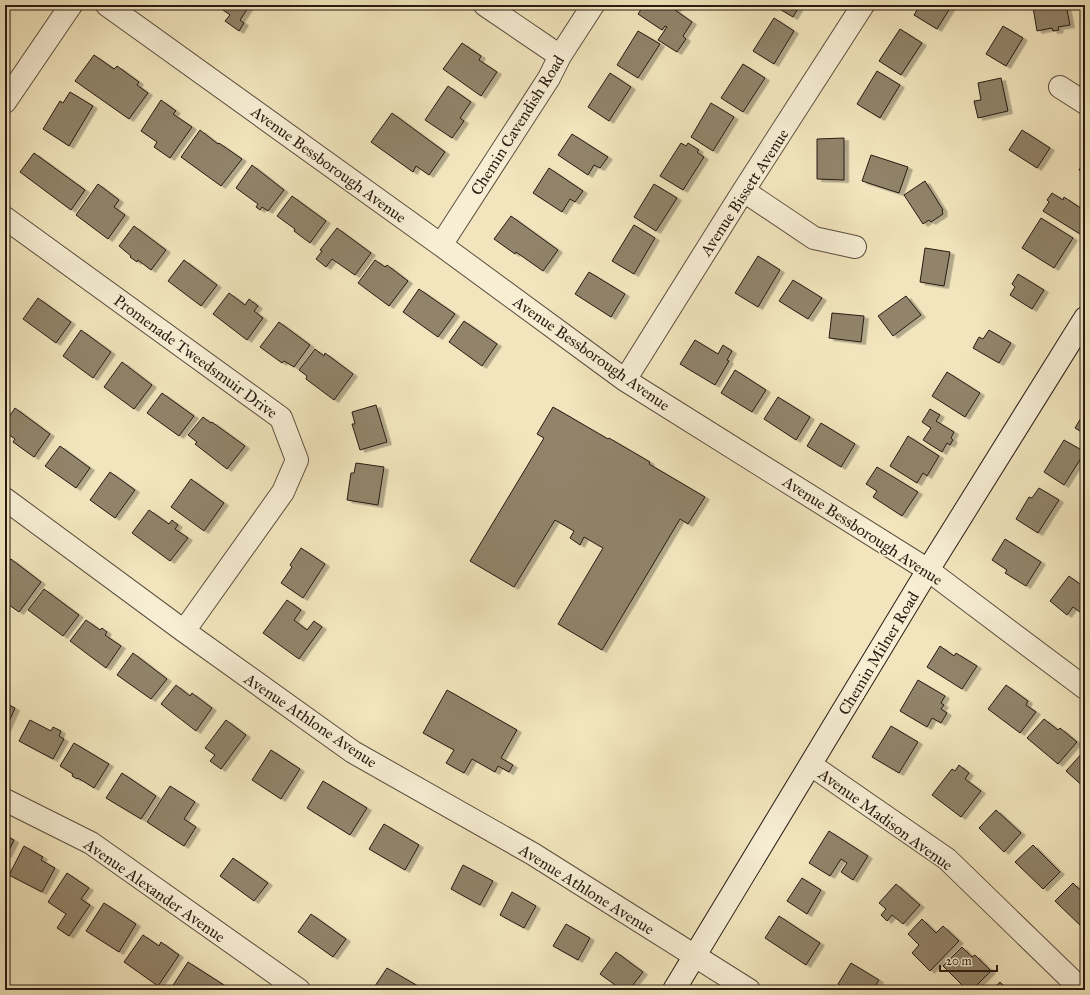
<svg xmlns="http://www.w3.org/2000/svg" width="1090" height="995" font-family="'IM FELL Great Primer',serif">
<style>
.building{fill:#91846b;stroke:#281b12;filter:url(#shadow)}
.lines{fill:none;stroke-linecap:round;stroke-linejoin:round}
.street-casing{stroke:#5a4e3d;stroke-width:24}
.secondary-casing{stroke:#281b12;stroke-width:24}
.street{stroke:#f7eed4;stroke-width:22}
.secondary{stroke:#f7eed4;stroke-width:22}
.labels{text-anchor:middle;stroke-width:3;stroke-linejoin:round;paint-order:stroke}
.street-label{font-size:16px;fill:#281b12;stroke:#f7eed4}
</style>
<defs>
<filter id="shadow"><feDropShadow dx="4.5" dy="2.5" stdDeviation="0" flood-color="#0004"/></filter>
</defs>
<rect width="100%" height="100%" fill="#f2e5bd"/>
<filter id="stains"><feTurbulence type="fractalNoise" baseFrequency=".005" numOctaves="4"/><feColorMatrix values="0 0 0 0 .2 0 0 0 0 .09 0 0 0 0 .02 0 0 0 .5 -.17"/></filter>
<radialGradient id="worn" r=".72"><stop offset=".6" stop-color="#630" stop-opacity="0"/><stop offset="1" stop-color="#630" stop-opacity=".3"/></radialGradient>
<path class="building" d="M216,5h34l-10,15 4,3 -5,8 -14,-10 5,-6z
M644,5h35l-4,5 17,12 -9,14 3,3 -9,13 -19,-12 9,-13 -2,-1 -3,4 -24,-16z
M773,5h27l-7,12z
M920,5h32l-15,24 -23,-14z
M1045,5h21l4,20 -12,2 1,3 -6,1 -1,-3 -15,3 -4,-24z
M774,18l20,13 -20,33 -21,-13z
M1003,26l20,12 -17,28 -20,-12z
M900,29l22,14 -21,32 -22,-14z
M638,31l22,13 -22,34 -21,-13z
M462,43l19,13 -2,4 18,12 -16,24 -38,-27z
M94,55l20,14 3,-3 22,16 -2,3 11,8 -19,26 -54,-38z
M743,64l22,14 -22,34 -22,-14z
M877,71l23,14 -20,33 -23,-14z
M610,73l21,14 -22,34 -21,-14z
M1001,78l7,33 -30,7 -4,-17 7,-1 -3,-17z
M448,86l23,16 -11,16 4,3 -12,17 -27,-18z
M70,92l23,14 -24,40 -26,-17 17,-28 3,2z
M161,100l15,11 -3,3 19,13 -22,31 -16,-11 3,-5 -16,-11z
M711,103l23,14 -21,34 -22,-14z
M392,113l53,39 -16,23 -13,-9 -3,6 -42,-30z
M200,130l18,14 1,-1 23,16 -21,27 -40,-29z
M1022,130l28,18 -13,20 -28,-18z
M572,134l36,23 -8,11 -6,-3 -6,10 -30,-20z
M844,138v42l-27,-1v-40z
M681,143l5,3 2,-3 11,7 -2,2 7,5 -21,33 -23,-14z
M34,153l51,37 -14,20 -51,-38z
M871,155l37,12 -9,26 -37,-12z
M1084,162l1,1v10l-6,-3z
M252,165l32,25 -16,21 -6,-4 -2,3 -4,-3 2,-3 -22,-16z
M549,168l34,23 -8,11 -5,-3 -8,13 -29,-19z
M925,181l18,29 -1,1 1,3 -12,8 -2,-2 -6,4 -19,-29z
M98,184l21,16 -5,7 11,8 -17,24 -32,-24z
M654,184l23,14 -21,33 -22,-14z
M1052,193l11,7 1,-3 21,14v15l-5,8 -37,-23 6,-9 -2,-2z
M292,196l34,25 -16,22 -16,-12 1,-2 -18,-13z
M511,216l47,34 -15,21 -27,-19 -1,2 -21,-15z
M1041,218l32,20 -19,30 -32,-20z
M634,225l21,13 -21,36 -22,-13z
M134,226l32,24 -15,20 -13,-10 -1,2 -7,-5 1,-1 -12,-10z
M337,228l34,25 -16,22 -23,-16 -6,8 -10,-8 6,-8 -2,-1z
M925,248l25,4 -6,34 -24,-4z
M758,256l22,14 -22,37 -23,-14z
M184,260l33,25 -16,21 -33,-25z
M375,260l10,7 2,-2 21,16 -19,25 -31,-23z
M589,272l36,22 -14,23 -36,-23z
M1018,274l26,16 -12,19 -22,-14 5,-8 -3,-3z
M793,280l29,18 -14,21 -29,-18z
M419,289l36,25 -17,23 -35,-25z
M229,293l16,12 4,-6 9,7 -4,5 9,7 -16,22 -34,-26z
M906,296l15,19 -28,21 -15,-20z
M38,298l33,24 -15,21 -33,-24z
M832,313l32,3 -3,26 -32,-4z
M464,321l33,23 -15,22 -33,-24z
M279,322l31,23 -16,22 -10,-6 -2,2 -22,-16z
M81,330l30,22 -18,26 -30,-22z
M989,330l22,13 -12,20 -26,-15 6,-11 4,2z
M695,340l23,14 5,-9 9,6 -5,9 2,1 -14,24 -35,-21z
M315,349l9,7 1,-3 28,21 -19,26 -28,-21 1,-3 -8,-6z
M122,362l30,23 -18,24 -30,-22z
M735,370l31,20 -14,22 -31,-19z
M947,372l33,21 -15,24 -33,-21z
M162,393l32,23 -15,20 -32,-23z
M778,397l32,20 -14,23 -32,-21z
M376,405l11,37 -27,8 -8,-26h3l-3,-12z
M553,407l55,32 1,-1 41,24 -1,2 56,33 -17,27 -8,-5 -78,131 -44,-26 45,-76 -19,-11 -4,8 -10,-7 4,-7 -19,-11 -41,67 -44,-26 74,-123 -7,-4z
M15,408l35,26 -16,23 -21,-15 2,-3 -10,-7v-9z
M930,409l10,6 -4,6 18,11 -3,6 2,2 -3,5 -3,-2 -5,9 -19,-12 8,-12 -9,-6z
M1085,411v23l-10,-6z
M203,417l8,6 1,-1 33,24 -18,23 -32,-25 2,-2 -9,-7z
M821,423l34,21 -14,23 -34,-21z
M908,436l31,20 -12,20 -4,-3 -6,10 -27,-17z
M1064,440l21,12 -21,33 -20,-13z
M60,446l30,22 -14,20 -31,-22z
M356,463l28,4 -6,38 -31,-5 4,-27h3z
M877,467l41,25 -16,24 -29,-19 4,-6 -11,-7z
M110,472l25,18 -20,28 -25,-18z
M191,479l33,24 -20,28 -33,-24z
M1039,488l20,12 -21,33 -22,-14 13,-22 3,1z
M149,510l20,14 3,-4 6,5 -3,4 13,9 -18,23 -38,-28z
M1005,539l36,23 -15,24 -21,-13 2,-3 -15,-10z
M301,548l24,16 -22,34 -22,-15 11,-16 -2,-2z
M11,559l30,23 -22,30 -14,-10v-35z
M1069,576l16,12 -1,27 -11,-8 -6,8 -17,-14z
M44,589l35,26 -16,21 -35,-26z
M287,600l14,10 -7,10 13,10 7,-9 8,6 -23,32 -36,-26z
M86,620l14,10 2,-2 5,4 -2,3 16,11 -15,22 -36,-27z
M940,646l14,10 2,-3 21,13 -15,23 -35,-22z
M133,653l34,26 -16,20 -34,-24z
M918,680l27,16 -4,7 3,2 -3,4 6,4 -6,10 -9,-5 -5,9 -27,-16z
M176,685l14,11 2,-3 20,15 -16,23 -35,-27z
M1006,685l22,16 -2,4 10,7 -16,21 -32,-24z
M447,690l70,40 -16,28 12,7 -4,7 -11,-6 -3,6 -23,-13 -8,14 -18,-10 8,-13 -31,-17z
M5,703l10,5 -10,23z
M1044,719l14,11 2,-2 17,14 -19,22 -31,-26z
M30,720l21,11 2,-4 8,4 -2,5 5,3 -11,20 -34,-18z
M226,720l20,15 -25,34 -11,-8 5,-6 -10,-7z
M891,726l27,16 -19,31 -27,-16z
M74,743l35,21 -15,24 -16,-10 -1,1 -5,-3 1,-2 -13,-8z
M271,750l29,19 -19,30 -29,-19z
M1085,750v38l-19,-17z
M959,765l10,8 -4,6 16,12 -20,26 -29,-22 20,-26 3,2z
M122,773l34,23 -15,23 -35,-21z
M323,781l44,27 -17,27 -43,-27z
M170,786l25,16 -11,17 12,8 -12,19 -37,-24z
M996,810l25,23 -17,19 -25,-24z
M384,824l35,21 -14,25 -36,-21z
M829,831l39,25 -15,24 -12,-8 6,-9 -6,-4 -11,17 -21,-13z
M5,835l9,5 -7,15 -2,-1z
M1033,845l27,27 -17,17 -28,-27z
M24,846l19,11 -2,3 14,8 -13,24 -33,-17z
M233,858l35,25 -14,18 -34,-25z
M463,865l30,16 -13,24 -29,-16z
M67,873l22,15 -8,11 9,6 -21,31 -12,-8 9,-14 -18,-12z
M802,878l19,12 -14,24 -20,-13z
M1073,883l12,12v35l-30,-29z
M896,884l24,21 -17,19 -11,-9 -5,6 -6,-6 5,-6 -7,-6z
M512,892l24,14 -12,22 -24,-13z
M104,903l32,21 -17,28 -33,-21z
M311,914l35,25 -13,18 -35,-25z
M779,916l41,27 -14,22 -41,-27z
M922,919l14,14 7,-7 16,15 -29,30 -18,-18 7,-8 -11,-11z
M566,924l24,14 -12,22 -25,-14z
M143,935l16,11 2,-4 18,13 -21,31 -34,-24z
M962,947l10,10 3,-2 16,16 -19,19h-5l-24,-24z
M616,952l27,20 -14,18h-7l-22,-16z
M188,962l39,25 -2,3h-55z
M851,963l28,17 -6,10h-25l-10,-6z
M387,968l36,21v1h-42l-6,-4z
M1000,982l8,8h-16z"/>
<g class="lines">
<defs>
<path id="street" d="M107,5l334,240 184,135 303,190 157,118
M485,5l75,51
M1060,87l25,16
M5,102l66,-97
M744,191l70,47 41,9
M5,218l276,200 16,42 -14,32 -99,139
M441,245l108,-167 11,-22 33,-51
M625,380l117,-187 121,-188
M5,499l179,132 169,121 180,102 216,136
M811,765l136,94 135,131
M5,800l86,43 208,147"/>
<path id="secondary" d="M674,990l254,-420 157,-252"/>
</defs>
<use href="#street" class="street-casing"/>
<use href="#secondary" class="secondary-casing"/>
<use href="#street" class="street"/>
<use href="#secondary" class="secondary"/>
</g>
<g class="labels">
<g class="street-label">
<text transform="translate(517 125) rotate(-58)" y="6">Chemin Cavendish Road</text>
<text transform="translate(329 164) rotate(36)" y="6">Avenue Bessborough Avenue</text>
<text transform="translate(744 192) rotate(-57)" y="6">Avenue Bissett Avenue</text>
<text transform="translate(592 353) rotate(35)" y="6">Avenue Bessborough Avenue</text>
<text transform="translate(196 356) rotate(36)" y="6">Promenade Tweedsmuir Drive</text>
<text transform="translate(863 530) rotate(33)" y="6">Avenue Bessborough Avenue</text>
<text transform="translate(878 653) rotate(-59)" y="6">Chemin Milner Road</text>
<text transform="translate(311 720) rotate(34)" y="6">Avenue Athlone Avenue</text>
<text transform="translate(886 819) rotate(36)" y="6">Avenue Madison Avenue</text>
<text transform="translate(587 889) rotate(32)" y="6">Avenue Athlone Avenue</text>
<text transform="translate(155 890) rotate(35)" y="6">Avenue Alexander Avenue</text>
</g>
</g>
<rect width="1090" height="995" fill="none" stroke="#f2e5bd" stroke-width="20"/>
<rect x="6" y="6" width="1078" height="983" fill="none" stroke="#281b12" stroke-width="2"/>
<rect x="10" y="10" width="1070" height="975" fill="none" stroke="#281b12"/>
<path d="M940 965v6h57v-6" fill="none" stroke="#281b12" stroke-width="2"/>
<text x="946" y="965" font-size="12" fill="#281b12" stroke="#f7eed4" stroke-width="3" paint-order="stroke">20 m</text>
<rect width="100%" height="100%" filter="url(#stains)"/>
<rect width="100%" height="100%" fill="url(#worn)"/>
</svg>
